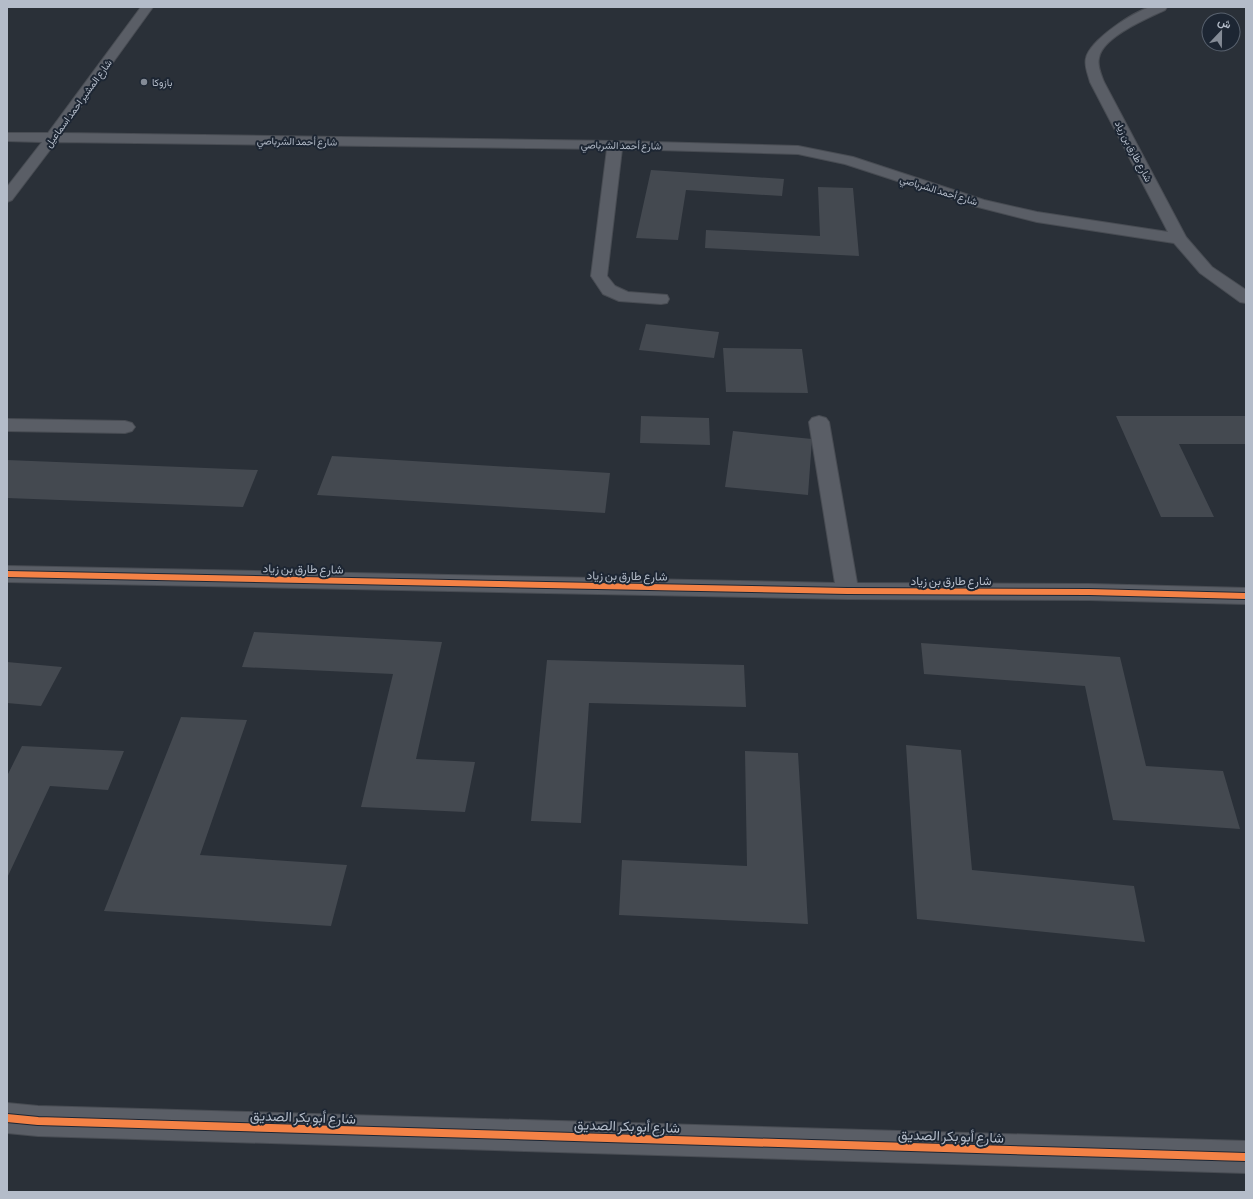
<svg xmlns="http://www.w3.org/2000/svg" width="1253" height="1199" font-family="'Asap Condensed',Vazirmatn,sans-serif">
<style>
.building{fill:#444950}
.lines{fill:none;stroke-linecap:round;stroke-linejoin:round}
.minor-casing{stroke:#484c53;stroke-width:2}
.minor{fill:#5a5e66;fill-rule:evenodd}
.cycleway-far1-casing{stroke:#1d2633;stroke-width:8}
.cycleway-casing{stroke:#1d2633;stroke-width:10}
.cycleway-far1{stroke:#f48246;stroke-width:6}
.cycleway{stroke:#f48246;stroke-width:8}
.poi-dot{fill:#848b96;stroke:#1d2633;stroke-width:1.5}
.labels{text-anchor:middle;stroke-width:4;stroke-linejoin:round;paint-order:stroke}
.far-poi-label{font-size:10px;fill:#b4bcc9;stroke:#1d2633;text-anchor:start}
.far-street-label{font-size:10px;fill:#b4bcc9;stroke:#1d2633}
.street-label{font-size:12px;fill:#b4bcc9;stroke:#1d2633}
.near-street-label{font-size:14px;fill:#b4bcc9;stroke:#1d2633}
</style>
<rect width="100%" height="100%" fill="#2a3038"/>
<path class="building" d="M651,170l133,9 -2,17 -96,-6 -8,50 -42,-2z
M818,187l35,1 6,68 -154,-8 1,-18 114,6z
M646,324l73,8 -5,26 -75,-8z
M723,348l79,1 6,44 -82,-1z
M641,416l68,2 1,27 -70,-2z
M1116,416h130v28h-67l35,73h-53z
M733,431l79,8 -4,56 -83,-8z
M332,456l278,17 -5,40 -288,-18z
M7,460l251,10 -15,37 -236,-9z
M254,632l188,10 -26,117 59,3 -10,50 -104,-5 32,-133 -151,-7z
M921,643l199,14 26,109 77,5 17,58 -127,-9 -28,-134 -161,-12z
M547,660l197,5 2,42 -157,-4 -8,120 -50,-2z
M7,662l55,5 -21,39 -34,-3z
M181,717l66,3 -47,135 147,10 -16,61 -227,-15z
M906,745l55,5 11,120 162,16 11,56 -228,-23z
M22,746l102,5 -16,39 -58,-4 -43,92v-102z
M745,751l53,2 10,171 -189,-9 3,-55 125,6z"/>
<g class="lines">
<defs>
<path id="minor" d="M141,7h12l-91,126 553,8 183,5 55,11 131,43 53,12 131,20 -78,-150c-2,-8 -6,-16 -4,-24 4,-18 48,-47 65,-51 5,-1 11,0 16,0l-2,3c-17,8 -63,27 -66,48 -2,8 2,16 5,24l82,155 26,30 34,23v13l-6,-1 -40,-29 -26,-30 -137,-21 -63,-16 -129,-42 -47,-10 -176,-5 -15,127 8,10 13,6 39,3 2,4 -2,4 -6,1 -42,-3 -16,-7 -12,-18 16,-127 -551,-7 -44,58 -5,2v-15l35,-45 -35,-1v-8h41z
M819,416l7,2 3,4 28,161 232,1 157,4v16l-157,-4 -242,-1 -840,-17v-16l828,17 -26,-161 3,-4z
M7,419l118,2 7,2 3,4 -3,4 -7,2 -118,-2z
M7,1103l31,3 1208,35v32l-1208,-37 -31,-3z"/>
</defs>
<use href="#minor" class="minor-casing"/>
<use href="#minor" class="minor"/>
<defs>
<path id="cycleway-far1" d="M7,574l840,17 242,1 157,4"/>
<path id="cycleway" d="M7,1118l31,3 1208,36"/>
</defs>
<use href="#cycleway-far1" class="cycleway-far1-casing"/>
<use href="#cycleway" class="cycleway-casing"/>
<use href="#cycleway-far1" class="cycleway-far1"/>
<use href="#cycleway" class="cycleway"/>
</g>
<circle class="poi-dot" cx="144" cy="82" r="4"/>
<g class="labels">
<g class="far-poi-label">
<text x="152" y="86">بازوكا</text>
</g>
<g class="far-street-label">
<text transform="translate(78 103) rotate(-54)" y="4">شارع المشير احمد اسماعيل</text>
<text transform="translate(297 141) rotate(1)" y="4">شارع أحمد الشرباصي</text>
<text transform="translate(621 145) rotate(1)" y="4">شارع أحمد الشرباصي</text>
<text transform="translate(1134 151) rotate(62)" y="4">شارع طارق بن زياد</text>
<text transform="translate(939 190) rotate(17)" y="4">شارع أحمد الشرباصي</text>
</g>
<g class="street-label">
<text transform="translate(303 569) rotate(1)" y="4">شارع طارق بن زياد</text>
<text transform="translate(627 576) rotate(1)" y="4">شارع طارق بن زياد</text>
<text x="951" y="585">شارع طارق بن زياد</text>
</g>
<g class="near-street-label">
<text transform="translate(303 1117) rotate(2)" y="5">شارع أبو بكر الصديق</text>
<text transform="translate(627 1126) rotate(2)" y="5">شارع أبو بكر الصديق</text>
<text transform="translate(951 1136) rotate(2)" y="5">شارع أبو بكر الصديق</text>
</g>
</g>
<rect width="1253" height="1199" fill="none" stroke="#b4bcc9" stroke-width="16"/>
<g transform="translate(1221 32) rotate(22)"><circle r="19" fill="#1d2633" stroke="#59626f"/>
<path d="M0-3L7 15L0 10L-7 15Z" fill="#848b96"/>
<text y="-6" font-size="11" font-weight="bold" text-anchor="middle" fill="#b4bcc9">ش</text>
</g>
</svg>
